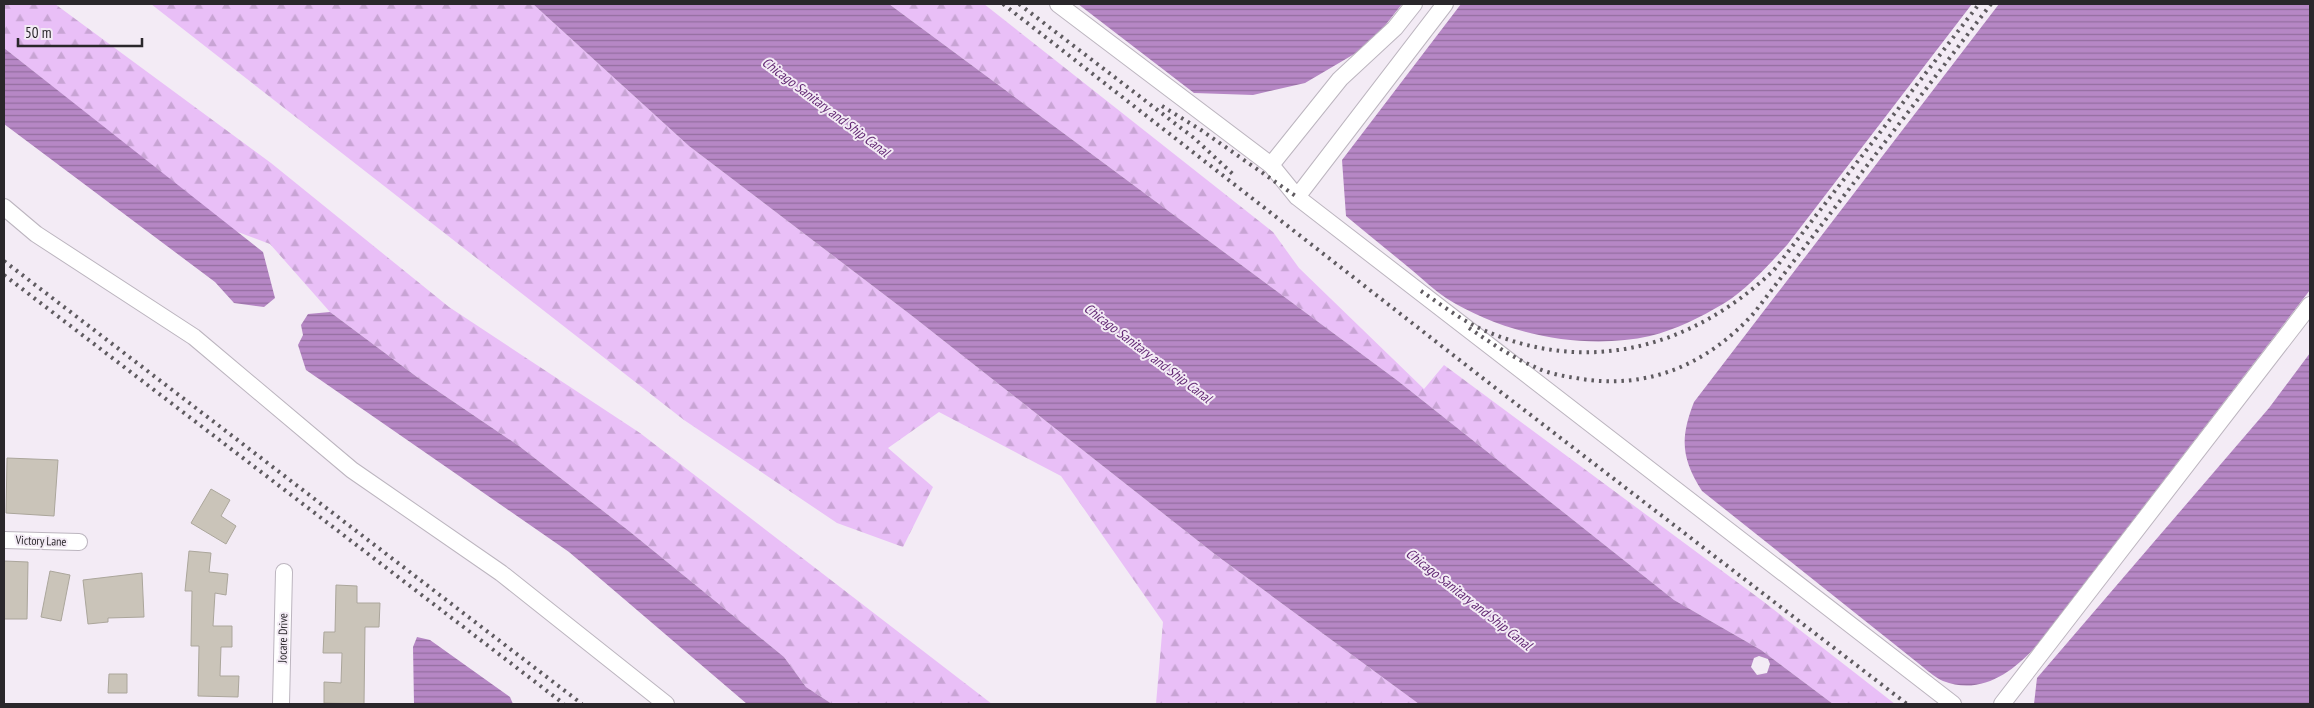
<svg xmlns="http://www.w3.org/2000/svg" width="2314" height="708" font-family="'PT Sans Narrow',sans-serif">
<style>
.forest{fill:url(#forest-firs)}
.water{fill:url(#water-rules);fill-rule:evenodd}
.building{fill:#cac4b9;stroke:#aba69b}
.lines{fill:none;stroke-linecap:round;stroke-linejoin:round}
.minor-casing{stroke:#bcb5bf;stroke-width:18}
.minor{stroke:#fff;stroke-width:16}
.rail{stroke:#5f5b60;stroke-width:4;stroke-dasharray:2.5 5;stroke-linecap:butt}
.labels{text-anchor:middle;stroke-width:4;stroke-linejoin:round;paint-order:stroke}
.street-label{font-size:12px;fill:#2a272b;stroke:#f3ebf5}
.water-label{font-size:14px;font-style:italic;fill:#632974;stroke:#f3ebf5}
</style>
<defs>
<pattern id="forest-firs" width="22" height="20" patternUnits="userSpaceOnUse" patternTransform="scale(1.25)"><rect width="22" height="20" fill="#e9bff7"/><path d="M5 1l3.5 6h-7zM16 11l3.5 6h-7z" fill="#c8a4d4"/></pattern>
<pattern id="water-rules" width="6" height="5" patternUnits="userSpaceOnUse" patternTransform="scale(1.25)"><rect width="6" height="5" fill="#b687c5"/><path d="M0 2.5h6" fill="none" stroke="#946ea0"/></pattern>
</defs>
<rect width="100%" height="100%" fill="#f3ebf5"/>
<path class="forest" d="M4,4h51l216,159 178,144 191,126 352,271h-160l-26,-17 -22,-30 -155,-126 -110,-85 -102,-69 -87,-65 -60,-68 -35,-13 -231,-183z
M151,4h382l156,142 222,169 305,240 203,149h-263l7,-82 -102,-146 -122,-64 -51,36 45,39 -30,60 -66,-24 -153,-103z
M889,4h95l289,228 26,36 125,121 20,-24 320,237 131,102h-62l-72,-54 -87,-50 -276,-219z"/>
<path class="water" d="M533,4h356l509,377 276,219 87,50 72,54h-414l-203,-149 -305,-240 -222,-169zM1759,656l9,3 2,5 -3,9 -10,2 -6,-8 3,-9z
M1078,4h324l-22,28 -24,21 -51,30 -52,12 -59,-2z
M1461,4h511l-185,241c-20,21 -39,44 -64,59 -22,13 -48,26 -73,32 -67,15 -147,-2 -204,-38 -12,-8 -22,-18 -33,-27 -22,-18 -45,-37 -67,-55l-4,-56z
M1999,4h311v286l-272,354c-24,27 -56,52 -95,37 -7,-3 -14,-9 -20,-14l-221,-176c-21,-33 -22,-53 -8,-89z
M4,48l259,204 12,46 -11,9 -30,-4 -19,-21 -211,-158z
M330,312l87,65 102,69 110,85 155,126 22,30 26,17h-85l-178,-152 -263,-182 -8,-25 5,-10 -2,-10 7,-11z
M2310,353v351h-276l3,-26 232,-270z
M417,637l13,3 80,57 3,7h-99l-1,-57z"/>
<path class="building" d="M7,458l51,2 -4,56 -48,-3z
M211,489l19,11 -9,16 15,10 -10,18 -35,-21z
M189,551l22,2 -2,19 19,2 -2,21 -11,-2 -2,33h19v21h-11l-1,29h19l-1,21 -40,-1 1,-50h-8l1,-55h-7z
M4,561l24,1 -1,57h-23z
M50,571l20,4 -9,46 -20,-4z
M142,573l2,44 -36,1v4l-20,2 -5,-44z
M336,585l21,1v17h23l-1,24h-14l-1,77 -40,-1v-21l17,1 1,-30h-19l1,-21h11z
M109,674h18v19h-19z"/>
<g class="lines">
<defs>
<path id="minor" d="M1058,4l213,161 26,32 656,507
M1271,165l69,-86 55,-51 19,-24
M1297,197l148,-193
M4,207l32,27 158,103 158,133 149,103 165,131
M4,540l75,2
M281,704l3,-132
M2002,704l308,-399"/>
</defs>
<use href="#minor" class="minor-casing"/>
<use href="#minor" class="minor"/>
<path class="rail" d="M1003,4l486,379 418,321
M1019,4l175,134 41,38
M1162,106l39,24 96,67
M4,261l578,443
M4,275l560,429
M1421,291c18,12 37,27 58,37 106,49 212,21 295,-58l205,-266
M1469,328c21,14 42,29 66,39 12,6 27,9 41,11 70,13 131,-13 178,-65l237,-309"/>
</g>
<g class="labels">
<g class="street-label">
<text transform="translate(41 541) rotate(2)" y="4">Victory Lane</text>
<text transform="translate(283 638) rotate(-89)" y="4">Jocare Drive</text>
</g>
<g class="water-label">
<text transform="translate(826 107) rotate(37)" y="5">Chicago Sanitary and Ship Canal</text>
<text transform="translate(1148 353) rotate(37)" y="5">Chicago Sanitary and Ship Canal</text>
<text transform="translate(1469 599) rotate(38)" y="5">Chicago Sanitary and Ship Canal</text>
</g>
</g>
<rect width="2314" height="708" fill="none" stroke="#2a272b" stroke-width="10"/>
<path d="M18 38v8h124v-8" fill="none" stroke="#2a272b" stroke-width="2.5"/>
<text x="25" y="38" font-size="15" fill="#2a272b" stroke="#f3ebf5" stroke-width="4" paint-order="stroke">50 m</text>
</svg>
